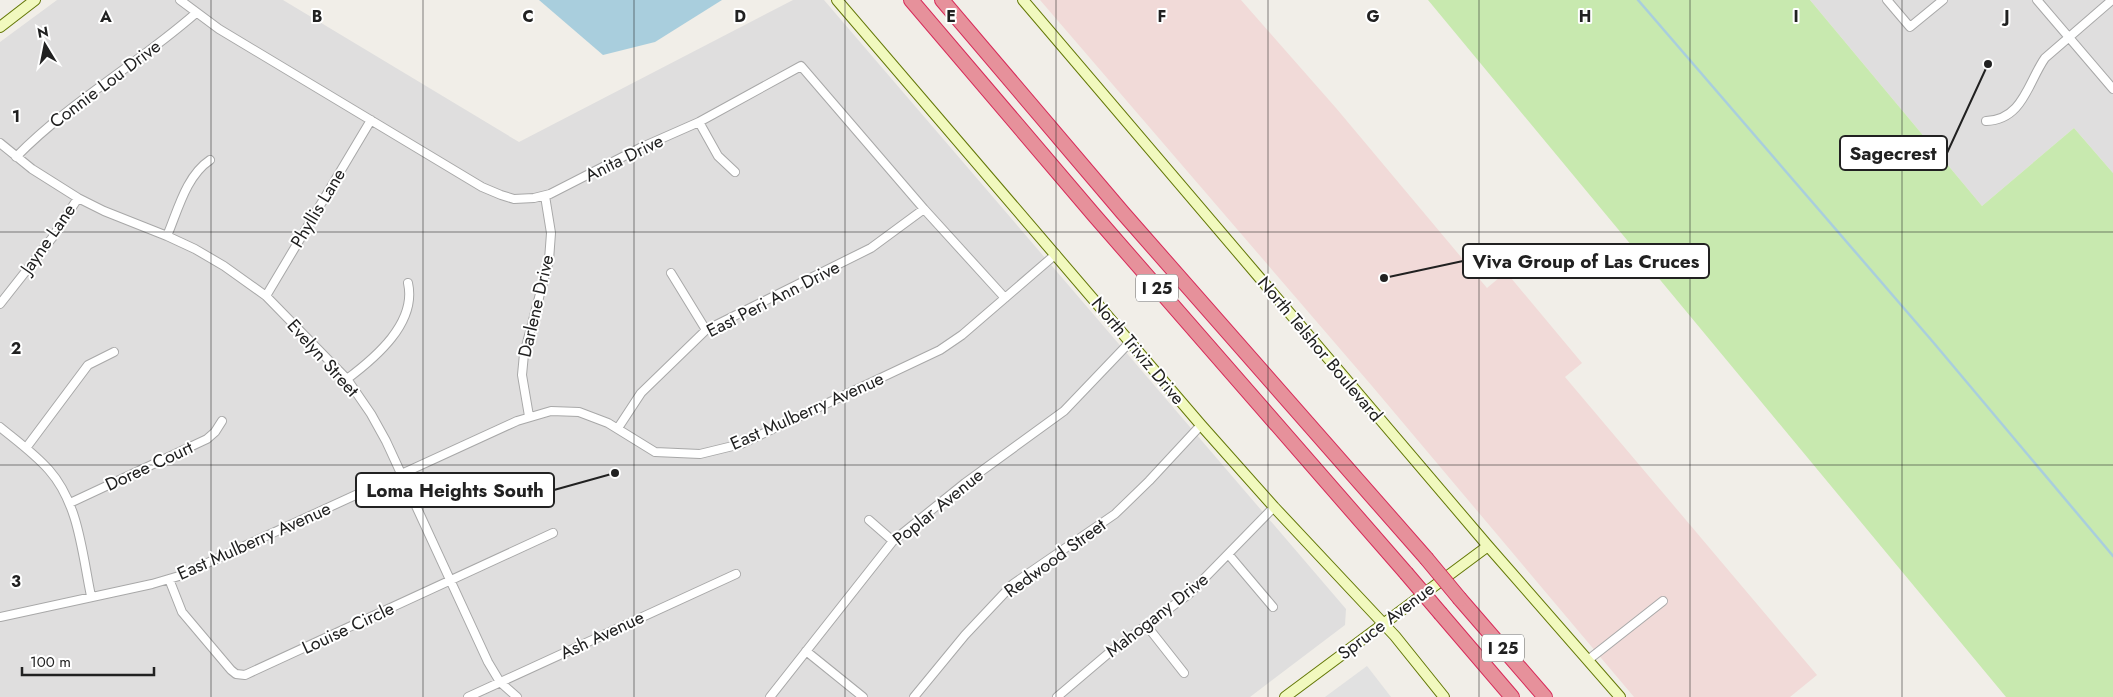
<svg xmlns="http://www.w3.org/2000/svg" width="2113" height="697" font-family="Jost,sans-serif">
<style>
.residential{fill:#dfdede}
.commercial{fill:#f1dad8}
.grass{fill:#c8e9af}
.parking{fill:#e1e1e1}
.water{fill:#a9cedd}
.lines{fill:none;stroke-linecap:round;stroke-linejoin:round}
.stream{stroke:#a9cedd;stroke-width:2.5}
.street-casing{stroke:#a8a8a8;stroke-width:10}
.secondary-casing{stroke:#647807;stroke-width:12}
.highway-casing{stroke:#d82b5a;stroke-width:16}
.street{stroke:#fff;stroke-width:8}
.secondary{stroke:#f1f9be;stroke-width:10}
.highway{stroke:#e6919b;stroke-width:14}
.highway-bridge-casing{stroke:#d82b5a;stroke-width:16;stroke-linecap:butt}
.highway-bridge{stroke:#e6919b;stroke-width:14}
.grid{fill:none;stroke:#212121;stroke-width:1;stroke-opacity:0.55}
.labels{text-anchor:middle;stroke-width:4;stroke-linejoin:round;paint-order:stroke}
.shield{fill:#fff;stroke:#646464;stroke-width:1}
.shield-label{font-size:16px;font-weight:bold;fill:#212121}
.street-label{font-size:18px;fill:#212121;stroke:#fff}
.grid-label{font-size:16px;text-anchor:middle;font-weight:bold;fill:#212121;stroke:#fff;stroke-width:4;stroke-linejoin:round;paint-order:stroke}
.leader{fill:none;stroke:#212121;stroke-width:2}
.callout-dot{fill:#212121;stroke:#fff;stroke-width:2}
.callout{fill:#fff;stroke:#212121;stroke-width:2}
.callout-label{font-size:19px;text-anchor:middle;font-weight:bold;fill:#212121}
</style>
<rect width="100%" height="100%" fill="#f1eee8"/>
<path class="residential" d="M57,0h226l236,142 274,-142h31l522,609 -1,16 -95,72h-1250v-655z
M1810,0h303v173l-39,-45 -92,78z"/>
<path class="commercial" d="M1040,0h201l95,108 151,180 19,-16 76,91 -17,14 252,298 -27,22h-156l-262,-311z"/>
<path class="grass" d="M1428,0h382l172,206 92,-78 39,45v524h-107z"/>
<path class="parking" d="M1367,666l24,31h-66z"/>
<path class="water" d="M539,0h183l-67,42 -52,13z"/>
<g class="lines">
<path class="stream" d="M1638,0l295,342 180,214"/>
<defs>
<path id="street" d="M180,0l39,29 263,158 19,8 13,4 20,-1 16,-4 90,-46 59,-26 102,-56 123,143 81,89
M1887,0l23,27 33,-27
M2037,0l76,89
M1986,121c37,-1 42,-39 59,-63l67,-58
M699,122l19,34 17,16
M0,143l32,26 46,29 26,13 63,25 28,13 29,17 42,30 81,83 24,35 15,27 102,221 12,20 17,15
M16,157c54,-55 122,-93 180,-144
M167,236c11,-26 19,-60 43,-76
M671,273l35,57
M266,296l105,-176
M0,304l52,-66 26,-40
M347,379c28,-21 70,-56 61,-96
M529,416l-7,-41 2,-21 25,-94 2,-27 -6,-37
M0,427c17,14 35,27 49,43 30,34 33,83 42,126
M618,428l23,-35 65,-63 165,-82 53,-39
M26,448l62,-83 26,-13
M70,503l137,-64 8,-7 7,-11
M869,520l24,21
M1229,555l44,52
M169,579l13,33 49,58 5,4 9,1 308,-142
M0,617l152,-33 27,-8 338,-155 34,-10 28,1 29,11 47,29 45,2 41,-10 199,-94 22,-15 94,-81
M1147,626l37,47
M806,651l57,46
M1588,660l75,-59
M468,697l268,-123
M770,697l123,-156 72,-58 99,-72 66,-69
M914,697l51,-62 48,-51 102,-70 34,-33 52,-56
M1057,697l53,-45 79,-58 85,-87"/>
<path id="secondary" d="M837,0l364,425 73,82 121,129 49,61
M1023,0l465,546 132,151
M0,27l35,-27
M1285,697l203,-151"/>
<path id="highway" d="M911,0l183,215 312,358
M942,0l181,213 303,345
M1460,599l85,98
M1441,614l71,83"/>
</defs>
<use href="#street" class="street-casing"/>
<use href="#secondary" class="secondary-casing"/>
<use href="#highway" class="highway-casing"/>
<use href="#street" class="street"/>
<use href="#secondary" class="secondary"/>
<use href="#highway" class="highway"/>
<defs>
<path id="highway-bridge" d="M1426,558l34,41
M1406,573l35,41"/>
</defs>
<use href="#highway-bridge" class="highway-bridge-casing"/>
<use href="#highway-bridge" class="highway-bridge"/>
</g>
<path class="grid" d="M211,0v697M423,0v697M634,0v697M845,0v697M1056,0v697M1268,0v697M1479,0v697M1690,0v697M1902,0v697M0,232h2113M0,465h2113"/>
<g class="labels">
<g class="shield">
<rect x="1136" y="274.5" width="42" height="27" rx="4"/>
<rect x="1482" y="634.5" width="42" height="27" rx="4"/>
</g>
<g class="shield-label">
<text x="1157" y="294">I 25</text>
<text x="1503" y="654">I 25</text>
</g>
<g class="street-label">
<text transform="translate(105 84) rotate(-37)" y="6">Connie Lou Drive</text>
<text transform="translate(624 158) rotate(-26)" y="6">Anita Drive</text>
<text transform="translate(318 208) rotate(-59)" y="6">Phyllis Lane</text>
<text transform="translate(48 239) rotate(-55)" y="6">Jayne Lane</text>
<text transform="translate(773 299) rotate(-27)" y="6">East Peri Ann Drive</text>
<text transform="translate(536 306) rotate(-77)" y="6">Darlene Drive</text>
<text transform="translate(1320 349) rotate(50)" y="6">North Telshor Boulevard</text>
<text transform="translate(1138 351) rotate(50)" y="6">North Triviz Drive</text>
<text transform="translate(323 358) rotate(48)" y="6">Evelyn Street</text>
<text transform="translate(807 411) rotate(-24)" y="6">East Mulberry Avenue</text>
<text transform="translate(149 466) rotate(-25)" y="6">Doree Court</text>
<text transform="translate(938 507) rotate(-39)" y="6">Poplar Avenue</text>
<text transform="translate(254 541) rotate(-24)" y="6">East Mulberry Avenue</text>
<text transform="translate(1055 558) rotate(-36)" y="6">Redwood Street</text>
<text transform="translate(1157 615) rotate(-38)" y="6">Mahogany Drive</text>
<text transform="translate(1386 621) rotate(-37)" y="6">Spruce Avenue</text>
<text transform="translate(348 628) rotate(-25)" y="6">Louise Circle</text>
<text transform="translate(602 635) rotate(-25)" y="6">Ash Avenue</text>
</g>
</g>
<g class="grid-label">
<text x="106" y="22">A</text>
<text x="317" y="22">B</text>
<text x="528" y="22">C</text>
<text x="740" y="22">D</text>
<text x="951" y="22">E</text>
<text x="1162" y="22">F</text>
<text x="1373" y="22">G</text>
<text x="1585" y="22">H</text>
<text x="1796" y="22">I</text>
<text x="2007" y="22">J</text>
<text x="16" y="122">1</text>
<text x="16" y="354">2</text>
<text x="16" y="587">3</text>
</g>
<path class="leader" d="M1988 64L1947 153M1384 278L1463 261M615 473L554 490"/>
<g class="callout-dot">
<circle cx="1988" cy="64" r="5"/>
<circle cx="1384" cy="278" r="5"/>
<circle cx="615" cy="473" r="5"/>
</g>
<g class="callout">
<rect x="1840" y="136" width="107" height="34" rx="5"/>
<rect x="1463" y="244" width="246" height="34" rx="5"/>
<rect x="356" y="473" width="198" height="34" rx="5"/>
</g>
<g class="callout-label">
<text x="1893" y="160">Sagecrest</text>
<text x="1586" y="268">Viva Group of Las Cruces</text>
<text x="455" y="497">Loma Heights South</text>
</g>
<g transform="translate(45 45) rotate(350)" stroke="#ffffff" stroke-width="4" paint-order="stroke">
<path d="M0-4L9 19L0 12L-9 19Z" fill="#212121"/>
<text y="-8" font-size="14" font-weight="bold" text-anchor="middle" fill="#212121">N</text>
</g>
<path d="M22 667v8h132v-8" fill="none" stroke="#212121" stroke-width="2.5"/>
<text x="30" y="667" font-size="15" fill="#212121" stroke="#ffffff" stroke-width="4" paint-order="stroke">100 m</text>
</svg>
